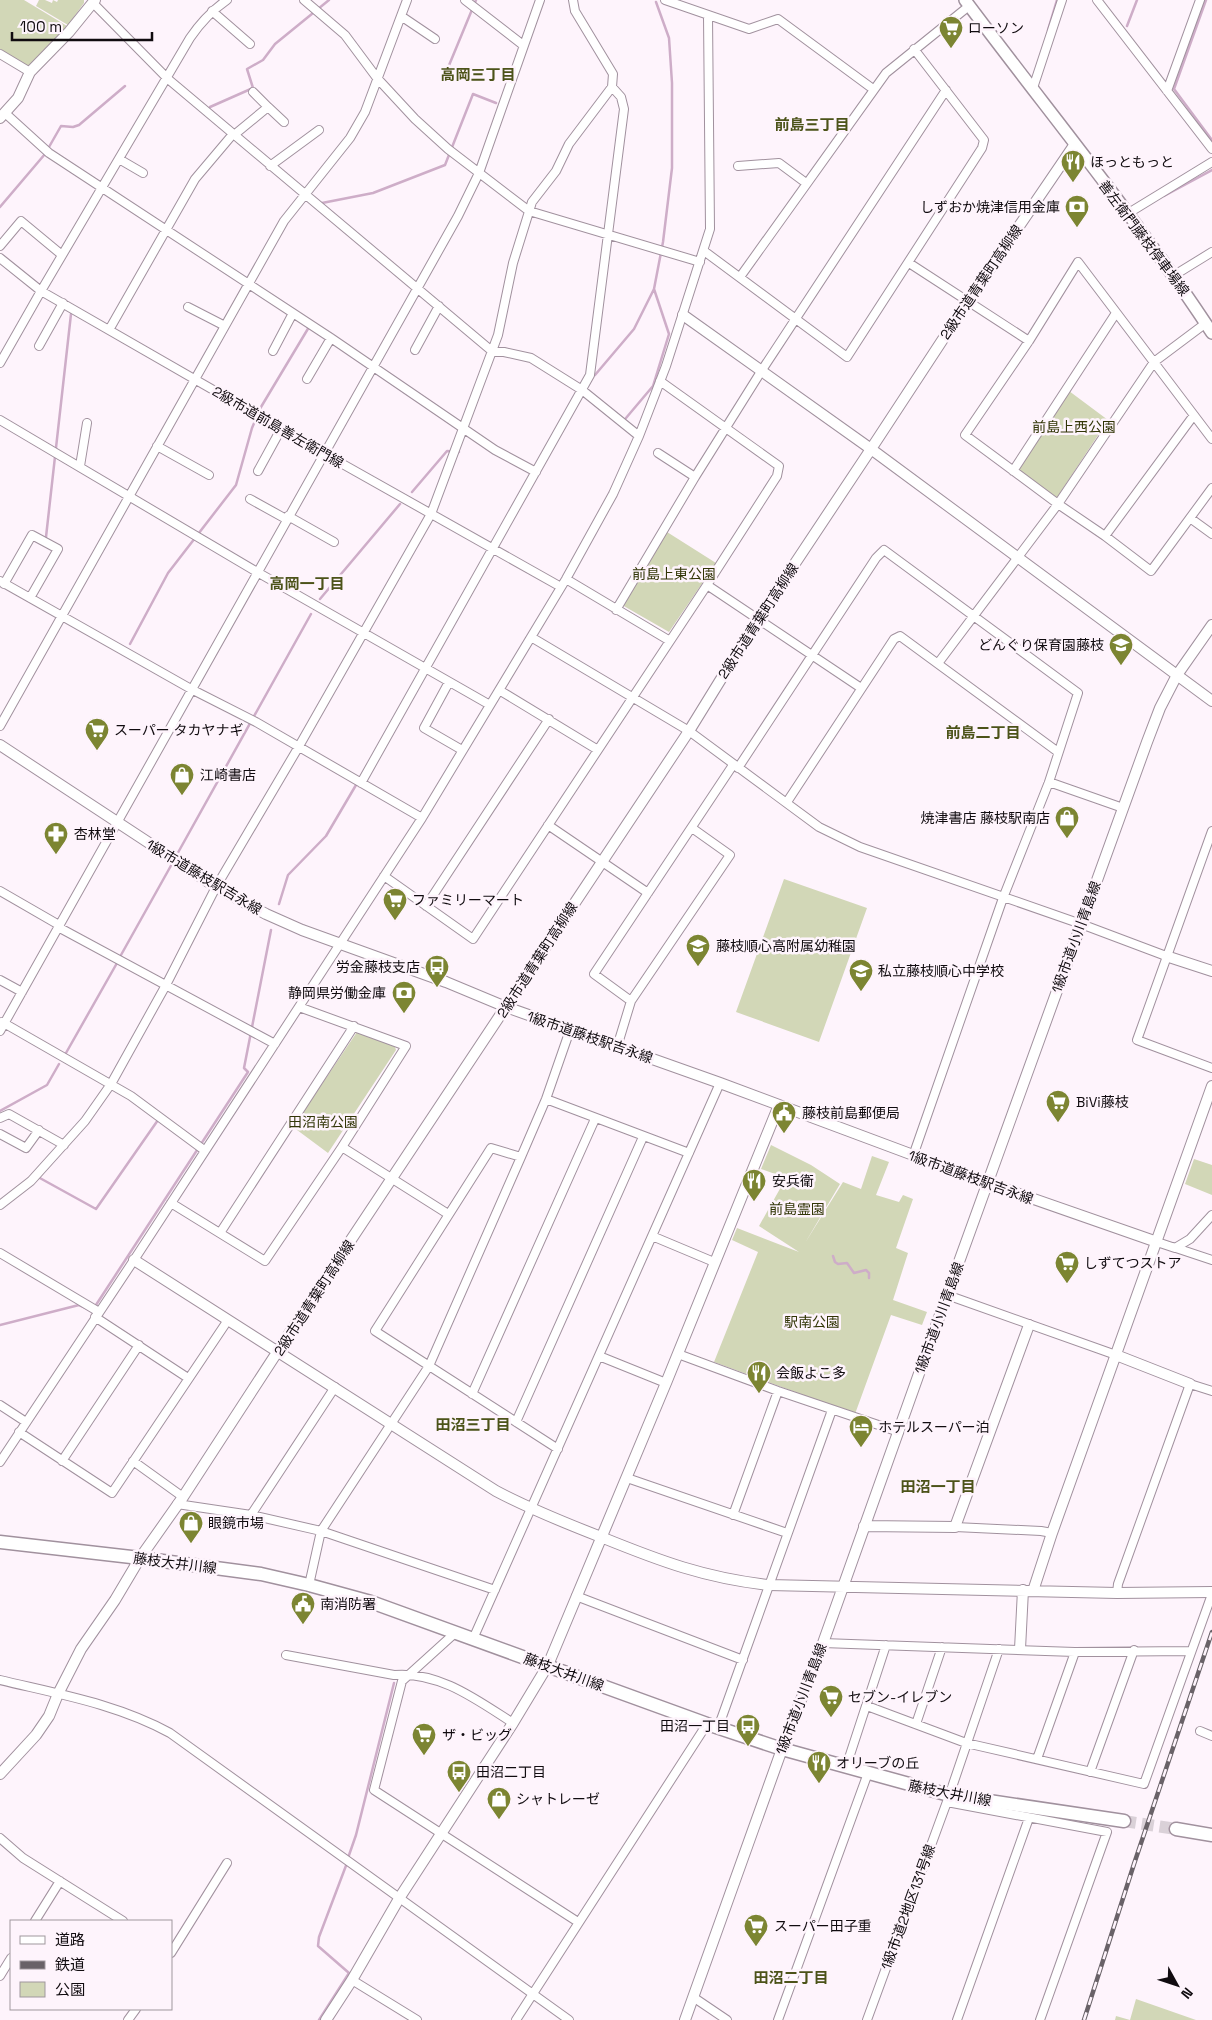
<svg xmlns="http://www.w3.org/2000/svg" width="1212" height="2020" font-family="'Space Grotesk','Noto Sans JP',sans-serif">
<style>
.green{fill:#d2d7b7}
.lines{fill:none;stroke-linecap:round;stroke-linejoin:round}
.stream{stroke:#ceadc8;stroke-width:2.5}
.primary-tunnel{stroke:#dad1d8;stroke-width:12;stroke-dasharray:12 6;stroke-linecap:butt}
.minor-casing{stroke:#a1919e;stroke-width:10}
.tertiary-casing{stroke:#a1919e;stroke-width:12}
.secondary-casing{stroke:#a1919e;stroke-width:14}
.primary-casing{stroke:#a1919e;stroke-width:15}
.minor{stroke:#fff;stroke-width:8}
.tertiary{stroke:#fff;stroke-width:10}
.secondary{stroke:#fff;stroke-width:11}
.primary{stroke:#fff;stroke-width:12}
.rail-casing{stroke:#696268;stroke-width:4.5}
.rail{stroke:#fef4fc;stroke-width:2.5;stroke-dasharray:8;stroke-linecap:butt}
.labels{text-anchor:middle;stroke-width:5;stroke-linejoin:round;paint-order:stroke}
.poi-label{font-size:14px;fill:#100b0f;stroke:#fef4fc;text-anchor:start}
.street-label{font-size:14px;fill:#100b0f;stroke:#fef4fc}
.park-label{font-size:14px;fill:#313506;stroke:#fef4fc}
.neighbourhood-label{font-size:15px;font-weight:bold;fill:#4c5319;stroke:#fef4fc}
</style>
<rect width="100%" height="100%" fill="#fef4fc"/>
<path class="green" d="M0,0h24l43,26 -39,41 -28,-18z
M39,0h6l7,3 1,-3 4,2 1,-2h26v3l-16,22 -32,-19z
M1069,391l39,29 -52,79 -38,-29z
M667,532l49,31 -47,69 -47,-27z
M784,879l83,29 -48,134 -83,-30z
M357,1032l37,12 2,6 -68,103 -35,-26z
M771,1145l40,20 29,19 -35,59 38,-61 18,7 11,-33 17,6 -13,33 23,7 4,-7 10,4 -17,49 12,5 -15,47 34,12 -5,13 -31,-10 -36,99 -141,-52 44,-110 -26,-12 5,-12 62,24 -40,-26 27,-48 -25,-9z
M1194,1159l18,6v30l-27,-11z
M1136,1999l60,21h-81l1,-4 14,4z"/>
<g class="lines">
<path class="stream" d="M1206,0l-32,89 38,51
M1127,26l10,-26
M1048,30l9,-30
M445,75l31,-75
M210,107l43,-19 -6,-19 16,-9 12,-16 54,-44
M49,147l12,-21 12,1 6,-2 46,-39
M1164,196l48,-26
M322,203l51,-10 72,-28 28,-71 23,9
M0,207l45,-53
M595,375l39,-46 20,-40 9,-47 9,-74v-85l-3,-45 -13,-36
M626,418l27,-32 16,-52 -15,-45
M412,492l35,-41 12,1
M46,537l25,-223
M320,599l80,-95
M130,644l38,-71 68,-88 16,-57 9,-21 48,-80
M175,858l136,-244
M279,904l9,-29 38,-39 30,-51
M121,955l52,-93
M66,1053l51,-90
M0,1111l47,-26 12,-21
M38,1177l58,32 62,-89
M833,1256l2,6 3,2 9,-1 7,10 12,-3 3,3v5
M94,1308l154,-236 -4,-4 27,-138
M0,1325l79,-20 7,3
M348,1858l8,-23 38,-152
M319,2020l30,-47 -31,-27 1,-9 28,-74"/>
<path class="primary-tunnel" d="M1124,1821l52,8"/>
<defs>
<path id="minor" d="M304,0l41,35 32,43 38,41 33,30 81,62 171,51
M465,0l58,45
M665,0l84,29 29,-10 95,70
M1097,0l115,149
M93,3l75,76 325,273h11l27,6 51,32 57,46
M212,11l38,33
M401,16l34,23
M0,54l30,18
M1033,88l29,-88
M1167,91l33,-91
M253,92l15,15
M5,113l44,40 282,185 164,112 41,22
M234,135l34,-28 16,15
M119,159l24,14
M270,166l49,-36
M738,166l41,-3 27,20
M1127,214l85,-52
M0,246l21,-25 41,34
M704,251l143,106 135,-209 2,-8 -70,-91
M0,258l41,33 282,162 238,134
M909,263l120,78
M1173,276l39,-24
M740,277l146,-204 83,-67
M188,307l37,19
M109,330l86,-151 38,-45
M39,346l24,-43
M415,350l24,-44
M273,351l20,-38
M0,363l41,-72 149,-253c11,-16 21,-27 37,-38
M307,379l24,-41
M0,420l257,152 233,133
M1212,439l-134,-177 -49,79 -64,94 93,69 47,32 46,35 61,-83
M157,446l52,29
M658,453l37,24
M80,466l7,-43
M258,471l23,-42
M1013,471l103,-158
M250,499l36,20
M288,516l46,26
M1190,518l22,16
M1105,536l89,-121
M566,579l104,62
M0,581l191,108 65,33 166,96
M4,584l28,-49 26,14 -28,49
M707,585l154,103
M616,610l79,-133 67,-107 184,-280
M531,637l158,94 130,96 41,20 221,77 85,32
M939,662l119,-158 96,-142 52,-39
M449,682l-25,46 38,22
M499,690l99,60
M0,726l284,-505 66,-83 15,-26 42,-112
M738,768l138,-210 8,-8 194,143 -29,89 -46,116 -90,258
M1049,782l74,26
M361,783l229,-408 34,-266 -3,-12 -9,-10 1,-13 -38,-63 -2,-11
M787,802l107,-163 6,-3 158,116
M548,825l100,68
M1212,831l-75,209 75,28
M384,876l89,63 234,-354 70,-109 2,-10 -119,-85
M0,891l59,34
M426,906l123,-187
M58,927l217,117
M0,980l22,12
M631,1001l-37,-27 139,-209
M2,1022l129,74 73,54
M0,1031l458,-815 21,-43 61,-173
M617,1047l14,-46 99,-146 -38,-27
M546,1099l143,54
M0,1118l9,-4 55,31
M0,1134l26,14 13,-18
M342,1147l106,67
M521,1157l-30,-9 -116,183 183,118
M171,1203l94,58 77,-114 64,-101 -107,-39
M0,1205l31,-24 54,-60 26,-37 55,-99 50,-98 82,-139 133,-234 67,-179 15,-72 19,-61 24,-31 13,-27 43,-57
M220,1233l134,-207
M652,1236l62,26
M1157,1242l18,6 15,-9 22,-24
M1173,1247l39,13
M0,1253l99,59
M947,1295l169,60
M95,1317l93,61
M678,1354l100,37 121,41
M599,1356l67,27
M472,1394l123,-275
M0,1405l26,17
M516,1422l127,-285
M19,1432l93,61 116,-173
M62,1461l77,-116
M133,1461l50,36
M0,1462l134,-202 288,-442 144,-239 47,-85 26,-58 27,-70 44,-137 -2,-213
M627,1478l160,55
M177,1504l74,11 70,16 174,59
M251,1515l84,-128
M733,1515l45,-124
M955,1527l86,4 11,2
M309,1585l12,-54 108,-165 92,-209 25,-58 24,-69
M1117,1593l1,-9 72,-200 22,7
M576,1596l167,64
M455,1633l-53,48 -28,109 204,132
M473,1639l247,-556
M823,1643l252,9 116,-1
M286,1655l108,20c45,-4 83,25 119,48
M0,1680c58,14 117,24 170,53l399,287
M867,1706l99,37 178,41 68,-190
M916,1724l26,-77
M718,1728l114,-318
M1200,1731l12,5
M1037,1759l38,-107
M846,1767l40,-122
M1090,1772l44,-122
M947,1802l160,30 -67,188
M0,1838l23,20 100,63
M35,1921l25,-40
M171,1953l56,-90
M0,1976l11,-18
M352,1980l65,40
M693,1997l34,23
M128,2020l8,-11
M516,2020l191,-296
M778,2020l90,-247
M867,2020l81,-221 51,-150
M957,2020l72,-202"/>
<path id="tertiary" d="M0,118l18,-20 12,-26 39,-40 26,-32
M683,315l188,134 341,252
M0,745l216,142 50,27 36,16 144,52 60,25 214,76 268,100 169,59
M1166,956l46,15
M134,1260l362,231c34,18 69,32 105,46 59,24 104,41 168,48l348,8 95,-1
M1116,1355l74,29
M864,1526l91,1 74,-202
M1033,1591l19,-58 160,-447
M1020,1649l3,-59
M0,1774l36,-39 13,-19 9,-22 23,-45 34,-49 25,-42 43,-61 132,-203 374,-563 69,-112 113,-170 97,-148 107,-157
M326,2020l26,-40 48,-83 113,-174 35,-58 118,-282 113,-278
M685,2020l97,-271 41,-106 124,-348 200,-553 13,-34 17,-33 35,-50"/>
<path id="secondary" d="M965,0c82,110 171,217 247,333"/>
<path id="primary" d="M0,1542l140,16 121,16 48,11 62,17 336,122 75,25 167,46 175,26
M1176,1829l36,6"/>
</defs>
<use href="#minor" class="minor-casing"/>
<use href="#tertiary" class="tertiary-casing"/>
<use href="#secondary" class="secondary-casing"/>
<use href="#primary" class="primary-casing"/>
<use href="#minor" class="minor"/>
<use href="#tertiary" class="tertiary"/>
<use href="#secondary" class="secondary"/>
<use href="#primary" class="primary"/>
<defs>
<path id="rail" d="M1084,2020l50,-156 78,-232"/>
</defs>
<use href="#rail" class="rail-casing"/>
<use href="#rail" class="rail"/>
</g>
<defs>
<symbol id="supermarket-pin" viewBox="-11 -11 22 30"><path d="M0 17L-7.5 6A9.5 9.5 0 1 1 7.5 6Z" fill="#7c8532" stroke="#fef4fc"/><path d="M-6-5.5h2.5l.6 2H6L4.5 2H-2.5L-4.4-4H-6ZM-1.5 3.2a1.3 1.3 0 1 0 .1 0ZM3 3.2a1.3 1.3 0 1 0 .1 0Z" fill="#fff"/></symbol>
<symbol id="restaurant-pin" viewBox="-11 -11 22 30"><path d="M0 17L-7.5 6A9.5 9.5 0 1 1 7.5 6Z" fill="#7c8532" stroke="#fef4fc"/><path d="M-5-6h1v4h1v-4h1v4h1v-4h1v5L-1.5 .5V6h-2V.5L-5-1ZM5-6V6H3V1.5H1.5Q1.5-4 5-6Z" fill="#fff"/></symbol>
<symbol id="bank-pin" viewBox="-11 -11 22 30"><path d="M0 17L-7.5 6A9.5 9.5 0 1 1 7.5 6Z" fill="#7c8532" stroke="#fef4fc"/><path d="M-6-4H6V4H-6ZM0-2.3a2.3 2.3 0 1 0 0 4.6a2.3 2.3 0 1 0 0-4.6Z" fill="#fff"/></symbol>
<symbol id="school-pin" viewBox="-11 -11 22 30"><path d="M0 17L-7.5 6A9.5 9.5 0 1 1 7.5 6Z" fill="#7c8532" stroke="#fef4fc"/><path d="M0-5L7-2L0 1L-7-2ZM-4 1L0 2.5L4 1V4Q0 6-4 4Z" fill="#fff"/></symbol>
<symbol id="shop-pin" viewBox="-11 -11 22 30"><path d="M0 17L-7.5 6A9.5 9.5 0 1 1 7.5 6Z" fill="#7c8532" stroke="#fef4fc"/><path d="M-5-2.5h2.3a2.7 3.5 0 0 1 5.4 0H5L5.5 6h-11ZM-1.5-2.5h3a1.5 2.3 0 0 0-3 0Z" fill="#fff"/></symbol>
<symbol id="pharmacy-pin" viewBox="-11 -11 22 30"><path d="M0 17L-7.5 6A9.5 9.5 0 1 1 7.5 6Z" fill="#7c8532" stroke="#fef4fc"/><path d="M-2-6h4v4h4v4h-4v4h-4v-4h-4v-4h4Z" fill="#fff"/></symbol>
<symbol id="bus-pin" viewBox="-11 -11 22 30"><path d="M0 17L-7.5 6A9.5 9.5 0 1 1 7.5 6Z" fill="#7c8532" stroke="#fef4fc"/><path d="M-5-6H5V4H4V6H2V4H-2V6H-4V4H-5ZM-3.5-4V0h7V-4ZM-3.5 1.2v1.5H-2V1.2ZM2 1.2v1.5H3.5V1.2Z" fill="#fff"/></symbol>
<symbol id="civic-pin" viewBox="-11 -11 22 30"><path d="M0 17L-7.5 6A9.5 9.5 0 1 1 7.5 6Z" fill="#7c8532" stroke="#fef4fc"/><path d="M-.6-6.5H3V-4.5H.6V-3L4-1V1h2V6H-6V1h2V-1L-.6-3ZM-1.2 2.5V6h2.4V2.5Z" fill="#fff"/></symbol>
<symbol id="hotel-pin" viewBox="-11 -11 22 30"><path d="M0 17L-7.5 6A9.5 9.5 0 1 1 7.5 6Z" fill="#7c8532" stroke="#fef4fc"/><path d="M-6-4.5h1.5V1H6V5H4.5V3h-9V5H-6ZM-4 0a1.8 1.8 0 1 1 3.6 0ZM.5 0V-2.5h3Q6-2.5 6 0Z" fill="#fff"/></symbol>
</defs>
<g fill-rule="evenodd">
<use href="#supermarket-pin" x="937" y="14" width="28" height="38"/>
<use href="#restaurant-pin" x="1059" y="148" width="28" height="38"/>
<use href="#bank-pin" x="1063" y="193" width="28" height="38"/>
<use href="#school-pin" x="1107" y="631" width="28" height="38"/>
<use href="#supermarket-pin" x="83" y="716" width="28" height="38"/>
<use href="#shop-pin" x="168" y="761" width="28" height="38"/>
<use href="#shop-pin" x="1053" y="804" width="28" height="38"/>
<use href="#pharmacy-pin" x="42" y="820" width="28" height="38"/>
<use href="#supermarket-pin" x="381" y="886" width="28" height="38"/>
<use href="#school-pin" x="684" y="932" width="28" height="38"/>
<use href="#bus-pin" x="423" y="953" width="28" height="38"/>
<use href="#school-pin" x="847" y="957" width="28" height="38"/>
<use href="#bank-pin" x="390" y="979" width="28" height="38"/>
<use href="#supermarket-pin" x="1044" y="1088" width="28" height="38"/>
<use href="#civic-pin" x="770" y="1099" width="28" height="38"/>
<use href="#restaurant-pin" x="740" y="1167" width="28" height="38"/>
<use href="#supermarket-pin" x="1053" y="1249" width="28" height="38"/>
<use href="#restaurant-pin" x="745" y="1359" width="28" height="38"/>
<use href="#hotel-pin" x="847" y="1413" width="28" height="38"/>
<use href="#shop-pin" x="177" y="1509" width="28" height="38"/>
<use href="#civic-pin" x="289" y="1590" width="28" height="38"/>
<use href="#supermarket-pin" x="817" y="1683" width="28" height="38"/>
<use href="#bus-pin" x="734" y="1712" width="28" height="38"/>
<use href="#supermarket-pin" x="410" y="1721" width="28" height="38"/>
<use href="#restaurant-pin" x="805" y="1749" width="28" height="38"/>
<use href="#bus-pin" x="445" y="1758" width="28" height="38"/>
<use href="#shop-pin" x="485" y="1785" width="28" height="38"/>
<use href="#supermarket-pin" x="742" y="1912" width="28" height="38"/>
</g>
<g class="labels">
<g class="poi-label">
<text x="968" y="33">ローソン</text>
<text x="1090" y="167">ほっともっと</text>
<text x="1060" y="212" text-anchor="end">しずおか焼津信用金庫</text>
<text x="1104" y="650" text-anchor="end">どんぐり保育園藤枝</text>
<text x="114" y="735">スーパー タカヤナギ</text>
<text x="200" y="780">江崎書店</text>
<text x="1050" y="823" text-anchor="end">焼津書店 藤枝駅南店</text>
<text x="74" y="839">杏林堂</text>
<text x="412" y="905">ファミリーマート</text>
<text x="716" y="951">藤枝順心高附属幼稚園</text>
<text x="420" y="972" text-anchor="end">労金藤枝支店</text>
<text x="878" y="976">私立藤枝順心中学校</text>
<text x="386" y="998" text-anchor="end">静岡県労働金庫</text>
<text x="1076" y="1107">BiVi藤枝</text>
<text x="802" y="1118">藤枝前島郵便局</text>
<text x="772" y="1186">安兵衛</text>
<text x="1084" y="1268">しずてつストア</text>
<text x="776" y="1378">会飯よこ多</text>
<text x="878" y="1432">ホテルスーパー泊</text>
<text x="208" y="1528">眼鏡市場</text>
<text x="320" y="1609">南消防署</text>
<text x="848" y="1702">セブン-イレブン</text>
<text x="730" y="1731" text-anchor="end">田沼一丁目</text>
<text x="442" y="1740">ザ・ビッグ</text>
<text x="836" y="1768">オリーブの丘</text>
<text x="476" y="1777">田沼二丁目</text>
<text x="516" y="1804">シャトレーゼ</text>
<text x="774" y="1931">スーパー田子重</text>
</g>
<g class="street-label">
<text transform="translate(1144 238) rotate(53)" y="5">善左衛門藤枝停車場線</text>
<text transform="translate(981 282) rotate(-56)" y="5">2級市道青葉町高柳線</text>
<text transform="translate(278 427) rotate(30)" y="5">2級市道前島善左衛門線</text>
<text transform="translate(758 621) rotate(-57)" y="5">2級市道青葉町高柳線</text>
<text transform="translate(204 877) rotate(31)" y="5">1級市道藤枝駅吉永線</text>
<text transform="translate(1076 937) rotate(-70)" y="5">1級市道小川青島線</text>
<text transform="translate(537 960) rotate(-57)" y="5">2級市道青葉町高柳線</text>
<text transform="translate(590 1037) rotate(19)" y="5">1級市道藤枝駅吉永線</text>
<text transform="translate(971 1177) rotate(20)" y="5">1級市道藤枝駅吉永線</text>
<text transform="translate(314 1298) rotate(-57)" y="5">2級市道青葉町高柳線</text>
<text transform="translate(939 1318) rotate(-70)" y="5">1級市道小川青島線</text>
<text transform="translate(175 1563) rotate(7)" y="5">藤枝大井川線</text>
<text transform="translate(564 1672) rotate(20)" y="5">藤枝大井川線</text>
<text transform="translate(801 1699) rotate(-69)" y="5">1級市道小川青島線</text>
<text transform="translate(950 1793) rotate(11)" y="5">藤枝大井川線</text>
<text transform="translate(908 1907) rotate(-70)" y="5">1級市道2地区131号線</text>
</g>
<g class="park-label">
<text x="1074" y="432">前島上西公園</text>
<text x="674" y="579">前島上東公園</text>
<text x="323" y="1127">田沼南公園</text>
<text x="797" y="1214">前島霊園</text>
<text x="812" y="1327">駅南公園</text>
</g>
<g class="neighbourhood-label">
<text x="478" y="80">高岡三丁目</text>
<text x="812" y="130">前島三丁目</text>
<text x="307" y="589">高岡一丁目</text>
<text x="983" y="738">前島二丁目</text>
<text x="473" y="1430">田沼三丁目</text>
<text x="938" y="1492">田沼一丁目</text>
<text x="791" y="1983">田沼二丁目</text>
</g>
</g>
<rect x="10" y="1920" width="162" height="90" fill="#fef4fc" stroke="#9f979d"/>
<rect x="20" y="1936" width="25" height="8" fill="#ffffff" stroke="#9f979d"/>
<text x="55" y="1945" font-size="15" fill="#100b0f">道路</text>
<rect x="20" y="1961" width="25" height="8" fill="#696268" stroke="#9f979d"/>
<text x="55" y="1970" font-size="15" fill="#100b0f">鉄道</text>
<rect x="20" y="1982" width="25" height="15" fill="#d2d7b7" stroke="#9f979d"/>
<text x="55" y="1995" font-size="15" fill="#100b0f">公園</text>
<g transform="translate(1177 1985) rotate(130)" stroke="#fef4fc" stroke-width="4" paint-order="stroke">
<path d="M0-4L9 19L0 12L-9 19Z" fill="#100b0f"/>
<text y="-8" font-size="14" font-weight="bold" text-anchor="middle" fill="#100b0f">N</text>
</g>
<path d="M12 32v8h140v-8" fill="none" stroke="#100b0f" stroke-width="2.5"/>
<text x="20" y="32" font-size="15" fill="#100b0f" stroke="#fef4fc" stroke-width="4" paint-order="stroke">100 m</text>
</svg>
